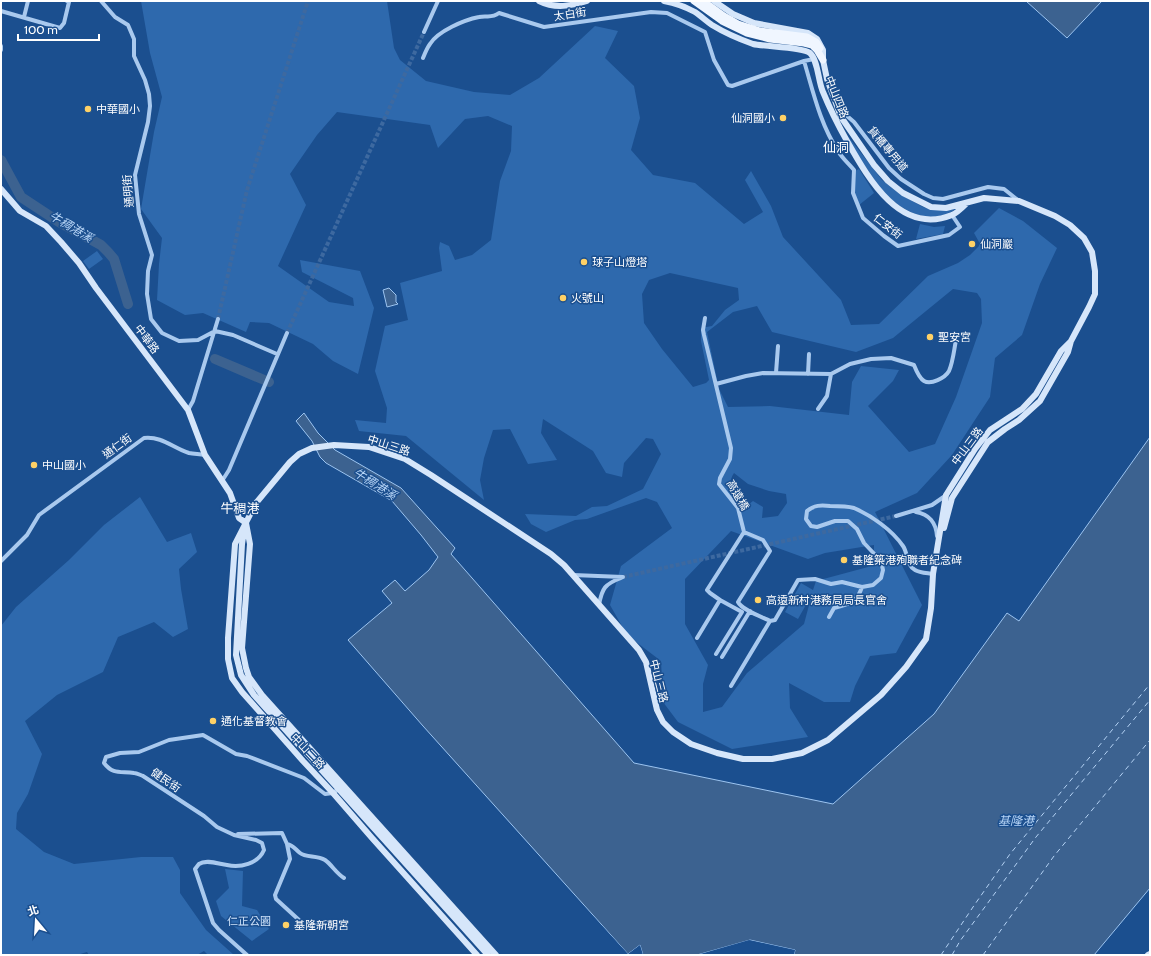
<svg xmlns="http://www.w3.org/2000/svg" width="1151" height="956" font-family="Cabin,'Noto Sans TC',sans-serif">
<style>
.green{fill:#2e69ad;fill-rule:evenodd}
.water{fill:#3c6290;stroke:#9cc4f0}
.pier{fill:#1b4f8f}
.lines{fill:none;stroke-linecap:round;stroke-linejoin:round}
.river{stroke:#3c6290;stroke-width:10}
.ferry{stroke:#b5d3f5;stroke-width:1;stroke-dasharray:5 4;stroke-linecap:butt}
.street-tunnel{stroke:#3d69a0;stroke-width:4;stroke-dasharray:4 2;stroke-linecap:butt}
.street{stroke:#a9c9ee;stroke-width:4}
.secondary{stroke:#d6e6fa;stroke-width:6}
.primary{stroke:#f0f6ff;stroke-width:7}
.poi-dot{fill:#ffd166;stroke:#1b4f8f;stroke-width:1.5}
.labels{text-anchor:middle;stroke-width:3;stroke-linejoin:round;paint-order:stroke}
.street-label{font-size:11px;fill:#fff;stroke:#1b4f8f}
.poi-label{font-size:11px;fill:#fff;stroke:#1b4f8f;text-anchor:start}
.park-label{font-size:11px;fill:#cfe3fa;stroke:#1b4f8f}
.water-label{font-size:12px;font-style:italic;fill:#b5d3f5;stroke:#1b4f8f}
.quarter-label{font-size:13px;fill:#fff;stroke:#1b4f8f}
</style>
<rect width="100%" height="100%" fill="#1b4f8f"/>
<path class="green" d="M141,1h246l7,47 6,12 26,21 48,11 36,3 29,-17 56,-52 23,5 -13,27 29,28 6,32 -9,32 22,25 42,8 49,41 19,-12 -18,-32 6,-9 20,35 12,31 58,63 10,25 28,-1 49,-48 30,-13 12,-8 9,-9v-4l-5,-9 25,-25 24,13 34,27 -17,36 -18,51 -27,23 -5,39 -38,58 -35,38 -42,19 47,93 -26,48 -26,3 -15,30 -5,16h-26l-35,-19 1,25 18,29 -76,12 -54,-27 -15,-20 -2,-41 -34,-26 -17,-30 11,-39 51,-38 -15,-26 -11,-4 -59,21 -12,1 -29,12 -15,-8 -6,-10 51,2 16,-9 15,-1 36,-17 18,-35 -8,-15 -7,-1 -22,25 -2,14 -16,-4 -13,-22 -50,-32 -2,14 16,27 -29,4 -18,-35 -17,1 -9,28 -4,22 4,20 -78,-64 -47,-5 -4,-11 31,3 1,-15 -12,-37 10,-45 23,-6 -8,-37 42,-12 -3,-23 1,-6 9,4 6,14 17,-5 19,-15 9,-59 11,-30 1,-25 -24,-10 -23,3 -27,29 -8,-23 -93,-13 -20,23 -27,39 16,31 -28,61 51,36 25,4 -1,-8 -51,-26 -2,-12 60,11 14,37 -16,66 -25,-13 -20,-17 -44,-21 -19,-1 -4,10 -43,-19 -18,2 -28,-15 2,-36 3,-26 -21,-29 13,-77 8,-35 -12,-44zM670,273l68,15 1,12 -14,10 -13,16 -11,2v13l8,39 -3,3 -13,4 -31,-38 -18,-26 -2,-29 7,-14zM953,289l24,4 4,6 1,24 -26,74 -21,47 -26,8 -41,-46 25,-25 6,-11 -38,-4 -9,16 -3,33 -79,-9 -42,1 -9,-18 -12,-57 26,-20 24,-6 15,26 84,20 37,-14zM734,473l14,11 21,7 17,3 1,9 -9,13 -16,2 1,-11 -10,-6 -9,7c-9,-11 -19,-21 -10,-35zM731,531l77,28 17,-6 49,-8v11l-6,11 -52,14 -3,9 -12,-7 -16,29 13,7 14,-25 -8,30 -57,49 -25,34 -19,5v-28l5,-19 -23,-41v-45z
M847,135l35,45 19,15 22,12 8,3h14l12,-2 -1,1c-7,4 -15,8 -23,8 -31,0 -57,-30 -72,-54 -6,-9 -9,-19 -14,-28z
M859,169l15,24 -15,12 -5,-13 1,-21z
M920,224l14,3 11,-1 -2,8 -27,5z
M97,251l6,8 -14,10 -6,-8z
M140,497l27,45 24,-9 6,19 -18,17 2,20 7,40 -15,8 -19,-15 -36,15 -15,35 -46,23 -32,26 17,33 -14,40 -11,19 -1,16 28,23 30,12 67,-7h32l7,13v23l26,37 28,25h-26l-4,-4 -7,4h-108l-2,-3 -10,3h-76v-329l15,-19 53,-47 35,-35z
M225,869l18,2 -1,35 15,4 12,19 -17,12 -31,-25 -5,-15 13,-13z"/>
<path class="water" d="M1026,1h76l-35,37z
M389,288l7,7v7l2,2 -11,3 -4,-17z
M304,413l14,20 17,17 66,38 54,60 -4,6 183,209 199,41 101,-90 73,-101 12,8 131,-184v451l-56,67h-300l1,-5 -45,-10 -53,15h-54l-3,-10 -12,9 -205,-228 -75,-86 44,-37 -10,-12 13,-11 10,11 24,-21 9,-13 -17,-22 -29,-34 -66,-38 -6,-6 -8,-16 -16,-20z"/>
<path class="pier" d="M492,806l136,148 12,-9 3,10h-2l-2,-7 -8,7h-5z
M749,940l46,10 -1,5h-2l1,-3 -43,-10 -46,13h-7z"/>
<g class="lines">
<path class="river" d="M1,160l20,37 38,25 42,23 7,7 6,7 14,45
M215,359l54,23"/>
<path class="ferry" d="M941,955l32,-48 37,-53 140,-170
M952,955l8,-14 76,-104 114,-137
M983,955l71,-99 96,-116"/>
<path class="street-tunnel" d="M218,319l29,-129 61,-189
M287,333l137,-301
M623,577l273,-61"/>
<path class="street" d="M101,1l14,16 13,8 6,14v17l11,24 4,14 1,12 -2,16 -13,53 4,39 13,41 -4,16 -1,23 4,25 11,14 17,8 19,-1 17,-9
M1,11l59,17 4,-5 5,-21 -2,-1
M24,17l4,-16
M424,32l14,-31
M1,46v4
M423,58c2,-5 4,-10 7,-14 8,-13 34,-24 49,-27 8,-2 12,2 20,-4l45,14 107,-15 16,1 38,19 9,28 14,25 4,1 72,-25 10,-2
M804,61c9,30 16,63 34,90 4,7 11,13 16,19l-1,23 10,25 21,18 14,10 51,-11 11,-8 -8,-12
M839,109l15,13 35,46 12,11 23,15 9,4 10,1 45,-12 16,2 15,12
M705,318l-2,12 1,5 27,113 -1,11 -10,19 -1,6 19,24 6,24
M215,331l18,4 44,19
M776,373l2,-27
M808,374l1,-20
M716,384l30,-8 17,-3 68,1 19,-10 21,-5 20,-1 23,7c2,5 5,13 10,16 7,4 21,-3 25,-10 4,-9 5,-21 7,-31
M818,409l9,-13 4,-22
M188,410l5,-9 25,-82
M222,481l7,-11 58,-137
M916,512c13,2 20,11 21,24
M896,516l36,-11 13,-9
M1,561l26,-26 12,-20 105,-77c18,-2 29,10 45,15 5,1 10,1 16,2
M573,575l50,2
M599,605c3,-17 6,-21 22,-27
M829,617l5,-9c17,-5 22,-4 28,-21
M697,638l23,-38 -10,-7 -3,-3 37,-58 19,8 7,11 -32,51c4,8 24,15 32,19l5,-1 23,-40 17,-1 16,5 11,-2 20,5 11,-2 8,-7 2,-8 -2,-9 -17,-18 -7,-14 -9,-8h-13l-18,6 -6,-1 -5,-7 1,-8c7,-6 14,-6 23,-5 7,0 17,0 24,2 18,8 38,22 49,38 5,7 3,19 12,24 5,3 13,3 18,4
M716,654l26,-42 -22,-12
M722,657l28,-46
M731,686l39,-65
M238,834l44,-1 5,11 3,15 -15,36 1,4 23,21
M287,844c6,1 8,5 13,9 6,5 17,2 25,7 7,5 11,13 19,18
M247,955l-28,-25 -6,-7 -18,-54c1,-1 3,-4 4,-5 7,-5 20,0 28,1 13,3 31,-1 37,-15l-2,-7 -6,-3 -22,-5 -17,-8 -13,-11 -61,-40c-3,-1 -6,-3 -9,-3 -13,-2 -21,2 -30,-10l2,-6 14,-4 19,-1 30,-12 34,-5 33,19 11,2 57,22 21,16 8,-1 7,-5"/>
<path class="secondary" d="M539,1c16,8 32,5 48,0
M664,1c11,2 22,6 31,11 6,4 11,9 17,13 13,8 27,14 41,19 13,3 49,3 57,9 8,7 8,28 13,39 7,17 15,33 24,49 21,37 53,95 105,74 5,-2 10,-7 14,-11
M714,1l19,13 21,9 54,10 9,6 6,11v10l4,19 14,38 33,48 14,16 15,12 28,14 15,1 38,-10 35,3 36,15 15,9 14,13 8,14 3,19v23l-6,13 -18,34 -3,11 -28,49 -21,19 -14,9 -17,13 -36,56 -8,30
M1,189l19,22 26,15 15,16 18,21 17,25 92,122 17,45 25,38 9,25 7,5
M246,523l4,21 -8,104 4,20 3,9 13,18 234,260
M245,525l-3,19 -6,111 5,20 13,20 234,260
M477,955l-105,-117 -39,-45 -30,-32 -61,-69 -10,-14 -4,-19v-21l7,-94 21,-41 34,-41 9,-8 13,-6 22,-3 35,2 36,12 26,16 120,79 13,11 75,85 7,12 11,48 6,12 10,10 18,12 26,9 26,6h29l30,-6 26,-13 53,-45 25,-28 20,-28 5,-31 2,-34 13,-79 29,-46 15,-19 32,-21 14,-15 25,-43 10,-10
M1148,955l2,-1"/>
<path class="primary" d="M694,1l28,20 25,12 23,6 34,4 8,2 5,5 6,10
M703,1l21,15 14,8 22,7 47,6 9,5 4,6"/>
</g>
<g class="poi-dot">
<circle cx="88" cy="109" r="4"/>
<circle cx="783" cy="118" r="4"/>
<circle cx="972" cy="244" r="4"/>
<circle cx="584" cy="262" r="4"/>
<circle cx="563" cy="298" r="4"/>
<circle cx="930" cy="337" r="4"/>
<circle cx="34" cy="465" r="4"/>
<circle cx="844" cy="560" r="4"/>
<circle cx="758" cy="600" r="4"/>
<circle cx="213" cy="721" r="4"/>
<circle cx="286" cy="925" r="4"/>
</g>
<g class="labels">
<g class="street-label">
<text transform="translate(570 14) rotate(-9)" y="4">太白街</text>
<text transform="translate(837 97) rotate(68)" y="4">中山四路</text>
<text transform="translate(888 149) rotate(50)" y="4">貨櫃專用道</text>
<text transform="translate(128 191) rotate(-94)" y="4">通明街</text>
<text transform="translate(888 226) rotate(38)" y="4">仁安街</text>
<text transform="translate(147 339) rotate(53)" y="4">中華路</text>
<text transform="translate(389 445) rotate(18)" y="4">中山三路</text>
<text transform="translate(117 446) rotate(-36)" y="4">通仁街</text>
<text transform="translate(967 446) rotate(-53)" y="4">中山三路</text>
<text transform="translate(738 495) rotate(60)" y="4">高遠橋</text>
<text transform="translate(659 681) rotate(76)" y="4">中山三路</text>
<text transform="translate(308 751) rotate(47)" y="4">中山二路</text>
<text transform="translate(166 780) rotate(34)" y="4">健民街</text>
</g>
<g class="poi-label">
<text x="96" y="113">中華國小</text>
<text x="775" y="122" text-anchor="end">仙洞國小</text>
<text x="980" y="248">仙洞巖</text>
<text x="592" y="266">球子山燈塔</text>
<text x="571" y="302">火號山</text>
<text x="938" y="341">聖安宮</text>
<text x="42" y="469">中山國小</text>
<text x="852" y="564">基隆築港殉職者紀念碑</text>
<text x="766" y="604">高遠新村港務局局長官舍</text>
<text x="221" y="725">通化基督教會</text>
<text x="294" y="929">基隆新朝宮</text>
</g>
<g class="park-label">
<text x="249" y="925">仁正公園</text>
</g>
<g class="water-label">
<text transform="translate(71 227) rotate(31)" y="4">牛稠港溪</text>
<text transform="translate(375 484) rotate(32)" y="4">牛稠港溪</text>
<text x="1016" y="825">基隆港</text>
</g>
<g class="quarter-label">
<text x="836" y="152">仙洞</text>
<text x="240" y="513">牛稠港</text>
</g>
</g>
<rect width="1151" height="956" fill="none" stroke="#ffffff" stroke-width="4"/>
<g transform="translate(36 920) rotate(342)" stroke="#1b4f8f" stroke-width="3" paint-order="stroke">
<path d="M0-3L7 15L0 10L-7 15Z" fill="#ffffff"/>
<text y="-6" font-size="11" font-weight="bold" text-anchor="middle" fill="#ffffff">北</text>
</g>
<path d="M18 34v6h81v-6" fill="none" stroke="#ffffff" stroke-width="2"/>
<text x="24" y="34" font-size="12" fill="#ffffff" stroke="#1b4f8f" stroke-width="3" paint-order="stroke">100 m</text>
</svg>
